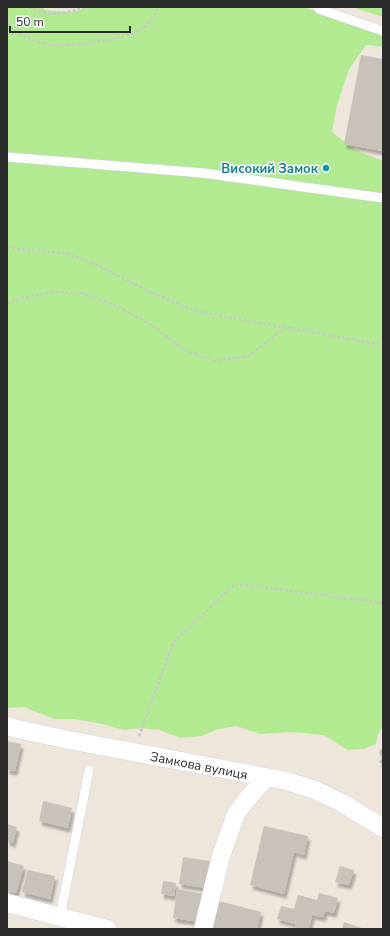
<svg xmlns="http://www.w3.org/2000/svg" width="390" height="936" font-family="'Nunito Sans',sans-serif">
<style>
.green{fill:#b2ea92}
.building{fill:#c9c2bb;filter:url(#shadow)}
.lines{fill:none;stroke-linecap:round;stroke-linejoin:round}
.lane-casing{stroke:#d0d4e5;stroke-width:10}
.street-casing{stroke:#d0d4e5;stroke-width:19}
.path{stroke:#c8c8c8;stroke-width:2.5;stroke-dasharray:3 2;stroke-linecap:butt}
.lane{stroke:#fff;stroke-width:9}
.street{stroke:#fff;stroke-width:18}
.culture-dot{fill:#0f9aa8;stroke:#fff;stroke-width:1.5}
.labels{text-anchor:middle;stroke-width:3;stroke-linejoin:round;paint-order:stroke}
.culture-label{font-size:13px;font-weight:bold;fill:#0d838f;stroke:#fff;text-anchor:end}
.street-label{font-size:13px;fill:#2a2a2a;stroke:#fff}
</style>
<defs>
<filter id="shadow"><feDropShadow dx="2.5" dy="4.5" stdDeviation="1" flood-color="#0004"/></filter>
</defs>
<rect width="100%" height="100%" fill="#eee5db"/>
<path class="green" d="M7,7h35l3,3 27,2 18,-5h214l79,28v12l-17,-2 -17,24 -12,36 -5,27 23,18 28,11v567l-4,3 -3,13 -13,5 -15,1 -24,-15 -33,-3 -30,2 -25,-8 -21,4 -13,6 -21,2 -22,-8 -19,-2 -16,2 -22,-6 -27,-5h-21l-30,-12 -17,1z
M352,7h31v9h-3z"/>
<path class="building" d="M361,55l22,4v92l-39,-7z
M7,741l14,3 -6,27 -8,-1z
M383,748v17l-4,-3 3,-4 -3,-5 1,-3z
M43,801l29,7 -4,20 -29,-7z
M7,824l10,3 -4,16 -6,-2z
M264,826l44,10 -4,19 -10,-3 -10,42 -34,-9z
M183,857l27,4 -4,27 -27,-4z
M7,861l17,5 -8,27 -9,-2z
M340,866l14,4 -5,15 -14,-3z
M28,870l27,6 -5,23 -28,-7z
M163,881l13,2 -2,13 -13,-2z
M177,889l27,5 -5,28 -26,-4z
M319,893l19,5 -4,15 -9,-2 -2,6 -11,-2 -3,14h-14l1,-5 -19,-5 4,-13 13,3 4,-14 19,5z
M219,901l42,11 -4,17h-45z
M344,922l21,7h-23z"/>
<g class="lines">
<defs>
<path id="lane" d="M319,9l64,22
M7,157l196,16 180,25
M60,917l29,-147"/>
<path id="street" d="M7,726l10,3 52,11 218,41 28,9 27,13 41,25
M7,903l100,26
M203,929l18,-73 15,-42 11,-15 19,-21"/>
</defs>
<use href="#lane" class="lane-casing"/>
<use href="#street" class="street-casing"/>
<path class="path" d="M29,7c18,11 37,7 56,0
M7,24c12,10 25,17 41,20 22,4 75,-4 94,-15 6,-4 13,-15 17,-22
M7,248l58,5 32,12 51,26 48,20 187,34
M7,303l6,-3 40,-8 29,1 37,14 34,19 31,24 32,11 33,-5 35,-28
M139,736l35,-95 61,-57 148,19"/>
<use href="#lane" class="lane"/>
<use href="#street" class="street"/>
</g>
<circle class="culture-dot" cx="326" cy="168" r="4"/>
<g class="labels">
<g class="culture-label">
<text x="318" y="173">Високий Замок</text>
</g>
<g class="street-label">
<text transform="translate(199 765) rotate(11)" y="5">Замкова вулиця</text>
</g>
</g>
<rect width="390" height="936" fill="none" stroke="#2a2a2a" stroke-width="16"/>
<path d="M10 26v6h120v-6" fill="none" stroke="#2a2a2a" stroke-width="2"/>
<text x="16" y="26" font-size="12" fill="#2a2a2a" stroke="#ffffff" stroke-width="3" paint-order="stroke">50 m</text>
</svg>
